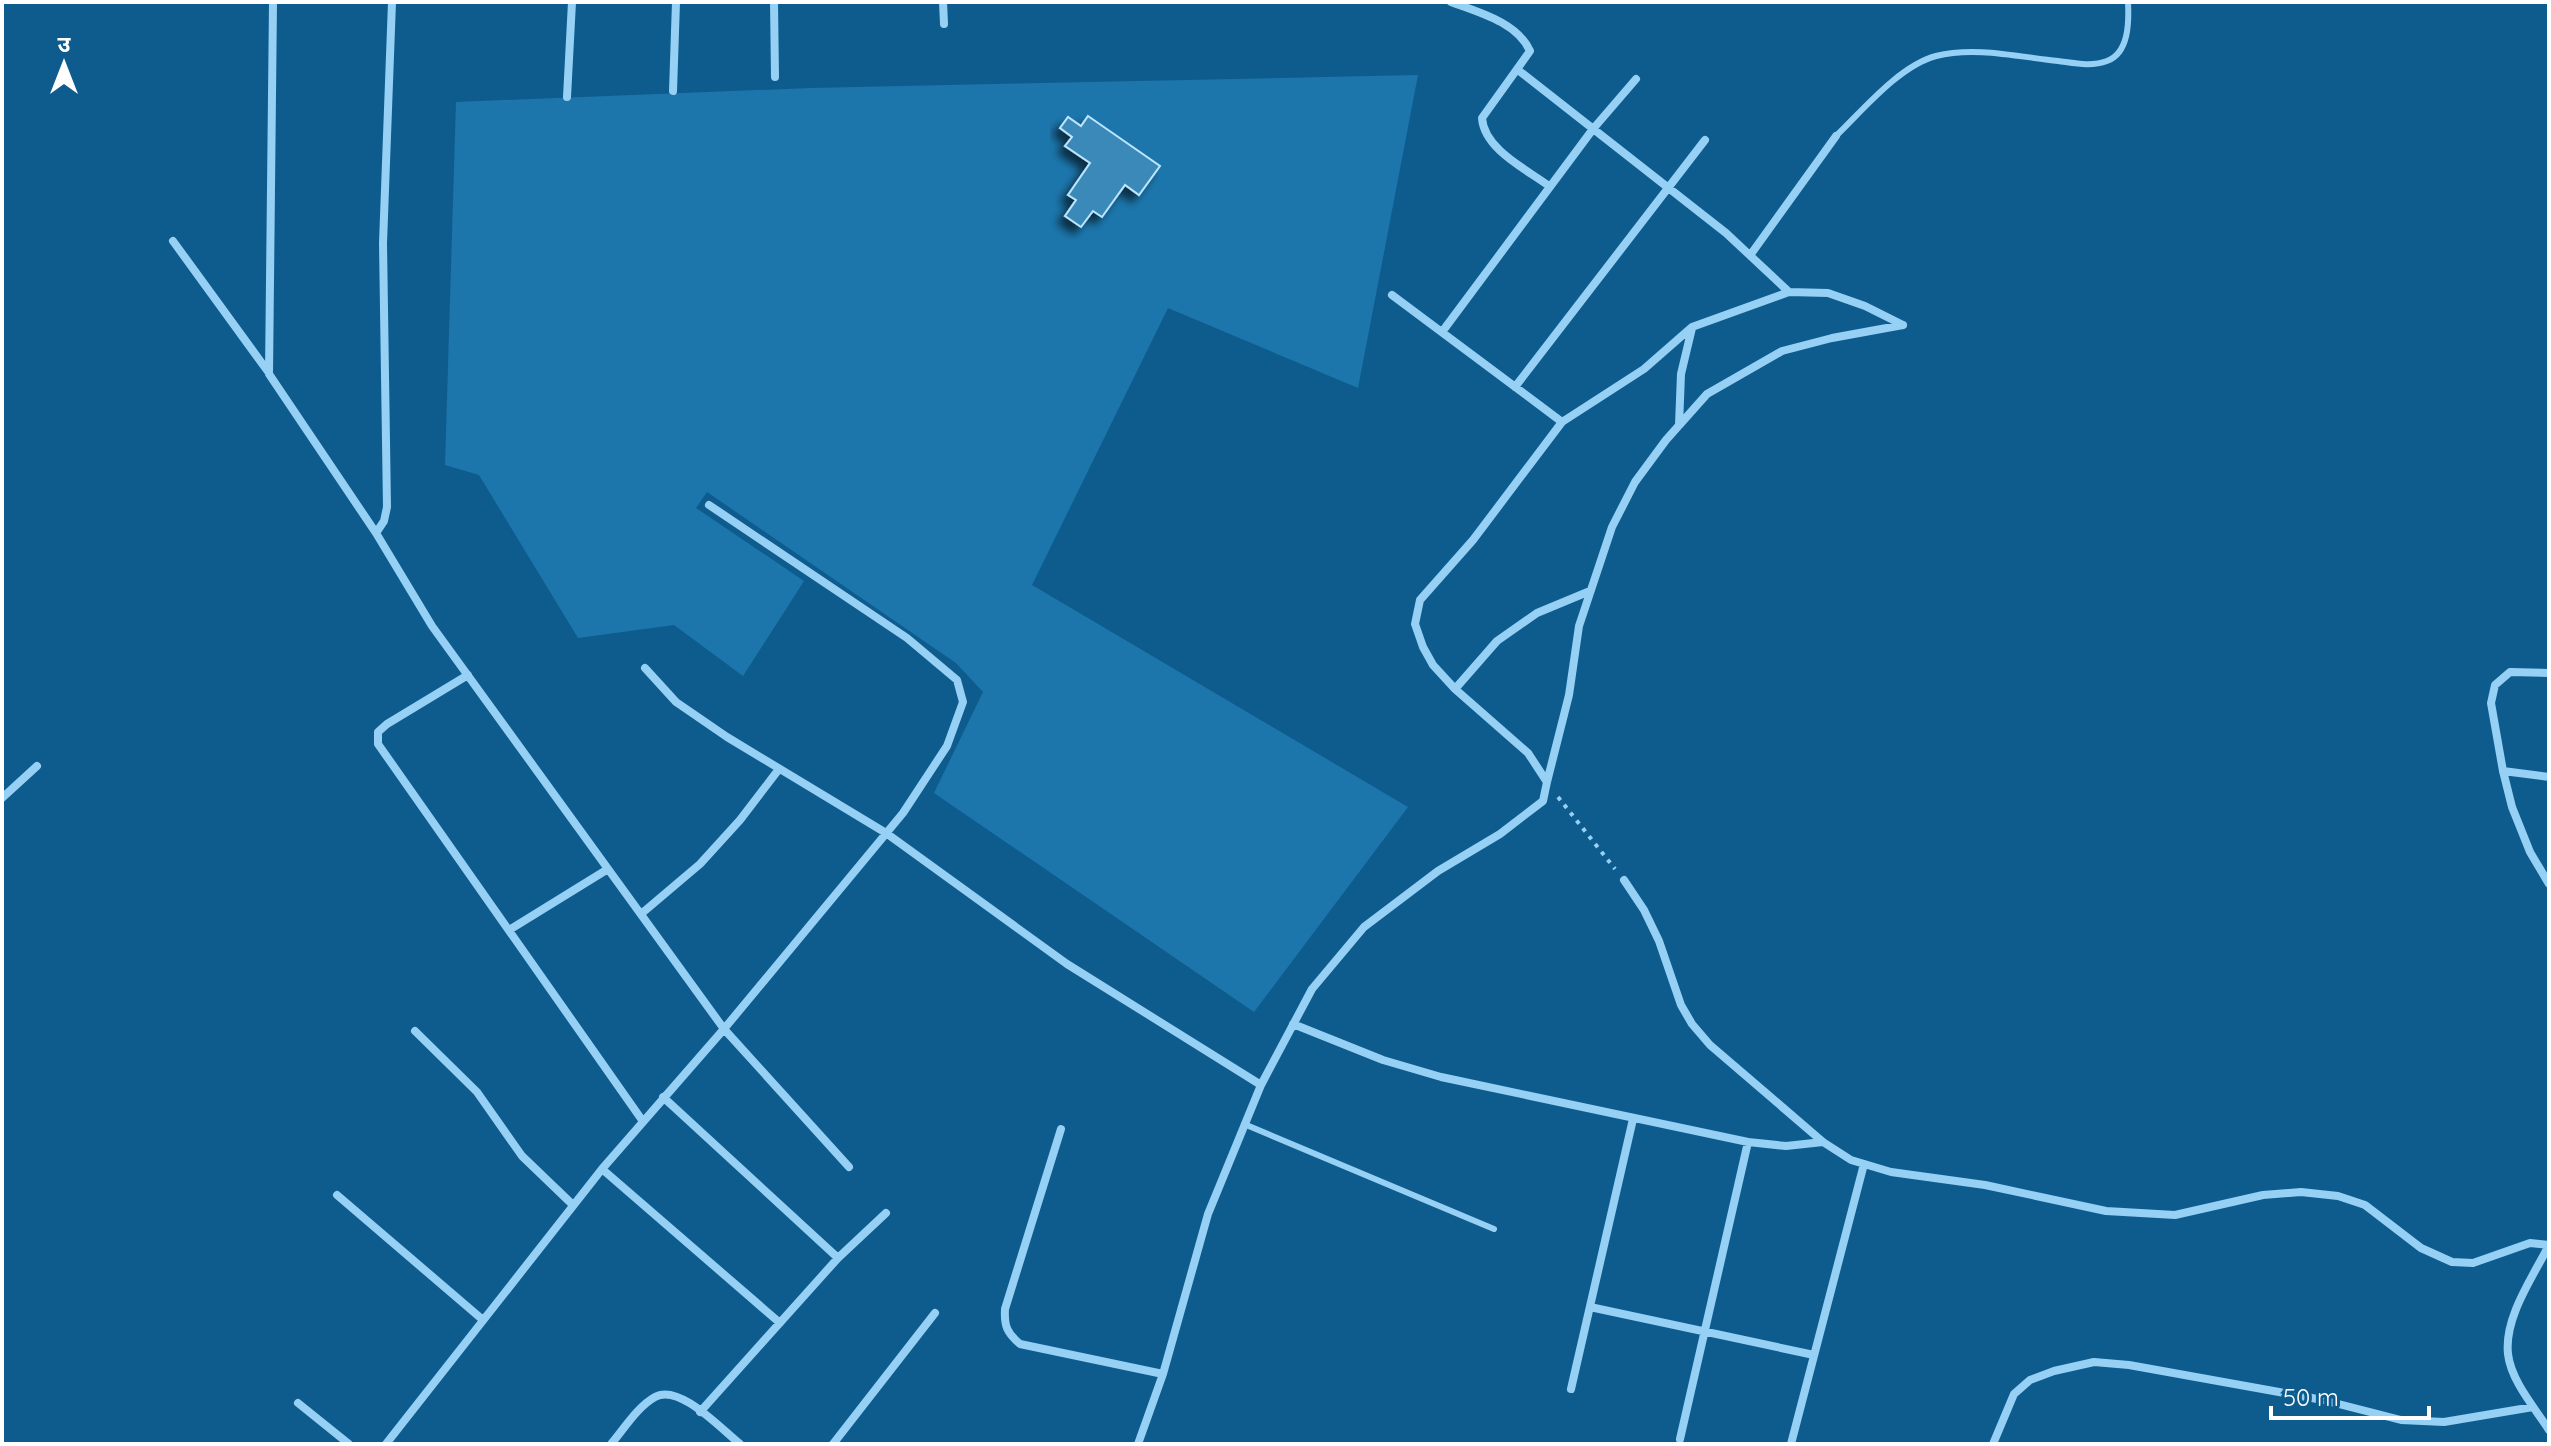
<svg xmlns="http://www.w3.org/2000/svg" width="2551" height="1446" font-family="Quicksand,'Noto Sans Devanagari',sans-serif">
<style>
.green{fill:#1c76ac}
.building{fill:#3b89b9;stroke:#bde6fe;stroke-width:2;filter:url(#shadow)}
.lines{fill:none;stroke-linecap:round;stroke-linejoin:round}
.path{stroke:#96d0f4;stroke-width:4;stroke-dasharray:4 6;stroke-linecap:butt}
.lane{stroke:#96d0f4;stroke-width:6}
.street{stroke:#96d0f4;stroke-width:8}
</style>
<defs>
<filter id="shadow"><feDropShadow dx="-7" dy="7" stdDeviation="4" flood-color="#0009"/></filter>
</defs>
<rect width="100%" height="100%" fill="#0e5c8e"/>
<path class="green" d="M1418,75l-60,313 -190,-80 -136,277 376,222 -154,205 -320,-219 49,-101 -27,-29 -249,-171 -11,16 108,73 -61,95 -69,-51 -96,13 -99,-163 -34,-10 11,-363 355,-14z"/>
<path class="building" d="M1088,116l72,50 -21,29 -14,-10 -23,32 -9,-6 -12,16 -16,-11 11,-16 -8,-5 22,-32 -25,-17 7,-9 -12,-9 8,-11 13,9z"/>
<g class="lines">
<path class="path" d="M1558,797l57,72"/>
<path class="lane" d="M1836,136c27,-26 63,-70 100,-80 39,-10 83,1 122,5 16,2 33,6 49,0 22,-8 22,-39 21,-59
M1244,1124l250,105"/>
<path class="street" d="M273,2l-4,372 107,159 56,93 292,403 125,138
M774,2l1,75
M943,2l1,22
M1451,2c27,10 66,20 79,49l-48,67c2,31 44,51 67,68
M1518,70l208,163 63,59
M673,91l3,-89
M567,97l5,-95
M173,241l96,132
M1751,254l85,-118
M1392,295l170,127
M1442,332l151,-203 43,-50
M1515,387l190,-247
M1679,425l2,-51 11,-46
M376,533l8,-12 3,-14 -4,-264 9,-241
M645,668l31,34 51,35 159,96 181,131 194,121
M2549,673l-39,-1 -15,13 -4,18 12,68 9,36 18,45 19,32
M468,675l-81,49 -9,8v12l264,376
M1455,689l42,-48 40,-28 53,-22
M2503,771l46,6
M1547,782l22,-87 10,-69 33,-99 23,-45 31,-42 41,-46 75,-43 50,-13 71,-13
M2,798l35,-32
M1624,880l20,30 15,31 22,64 11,19 18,21 113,97 28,18 40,12 94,13 121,26 69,4 88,-20 38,-3 37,4 27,9 56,43 31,14 21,1 57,-20 19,2c-16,32 -45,72 -41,109 3,27 27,54 41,76
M641,914l59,-50 40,-44 39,-51
M509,930l99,-61
M1293,1024l90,36 58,17 307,65 38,4 37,-4
M415,1031l62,61 45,64 51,49
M663,1097l175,161
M1061,1129l-56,180c-1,17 2,24 15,35l143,30
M602,1169l178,154
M337,1195l146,125
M1590,1307l224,48
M1571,1389l62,-270
M298,1403l51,41
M700,1412l138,-154 48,-45
M1680,1439l68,-297
M386,1444l216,-275 122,-140 179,-216 44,-67 16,-44 -6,-22 -50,-42 -198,-133
M611,1444c13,-15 26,-37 44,-47 24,-14 66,32 85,47
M833,1444l102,-131
M1138,1444l25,-70 45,-160 53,-129 51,-96 52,-62 74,-56 62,-37 43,-33 4,-19 -19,-29 -73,-64 -22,-24 -10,-18 -8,-23 5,-24 53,-60 89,-118 82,-53 48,-42 97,-35 39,1 37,13 38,19
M1791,1444l73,-280
M1993,1444l21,-50 16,-14 24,-9 40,-9 35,3 194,35 78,20 43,2 89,-15"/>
</g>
<rect width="2551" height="1446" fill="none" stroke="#ffffff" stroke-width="8"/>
<g transform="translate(64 64)" stroke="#0e5c8e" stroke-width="6" paint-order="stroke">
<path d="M0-6L14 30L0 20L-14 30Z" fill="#ffffff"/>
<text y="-12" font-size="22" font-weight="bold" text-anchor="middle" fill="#ffffff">उ</text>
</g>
<path d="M2271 1406v12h158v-12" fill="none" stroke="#ffffff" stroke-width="4"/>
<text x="2283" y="1406" font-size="24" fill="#ffffff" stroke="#0e5c8e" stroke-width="6" paint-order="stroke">50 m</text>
</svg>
